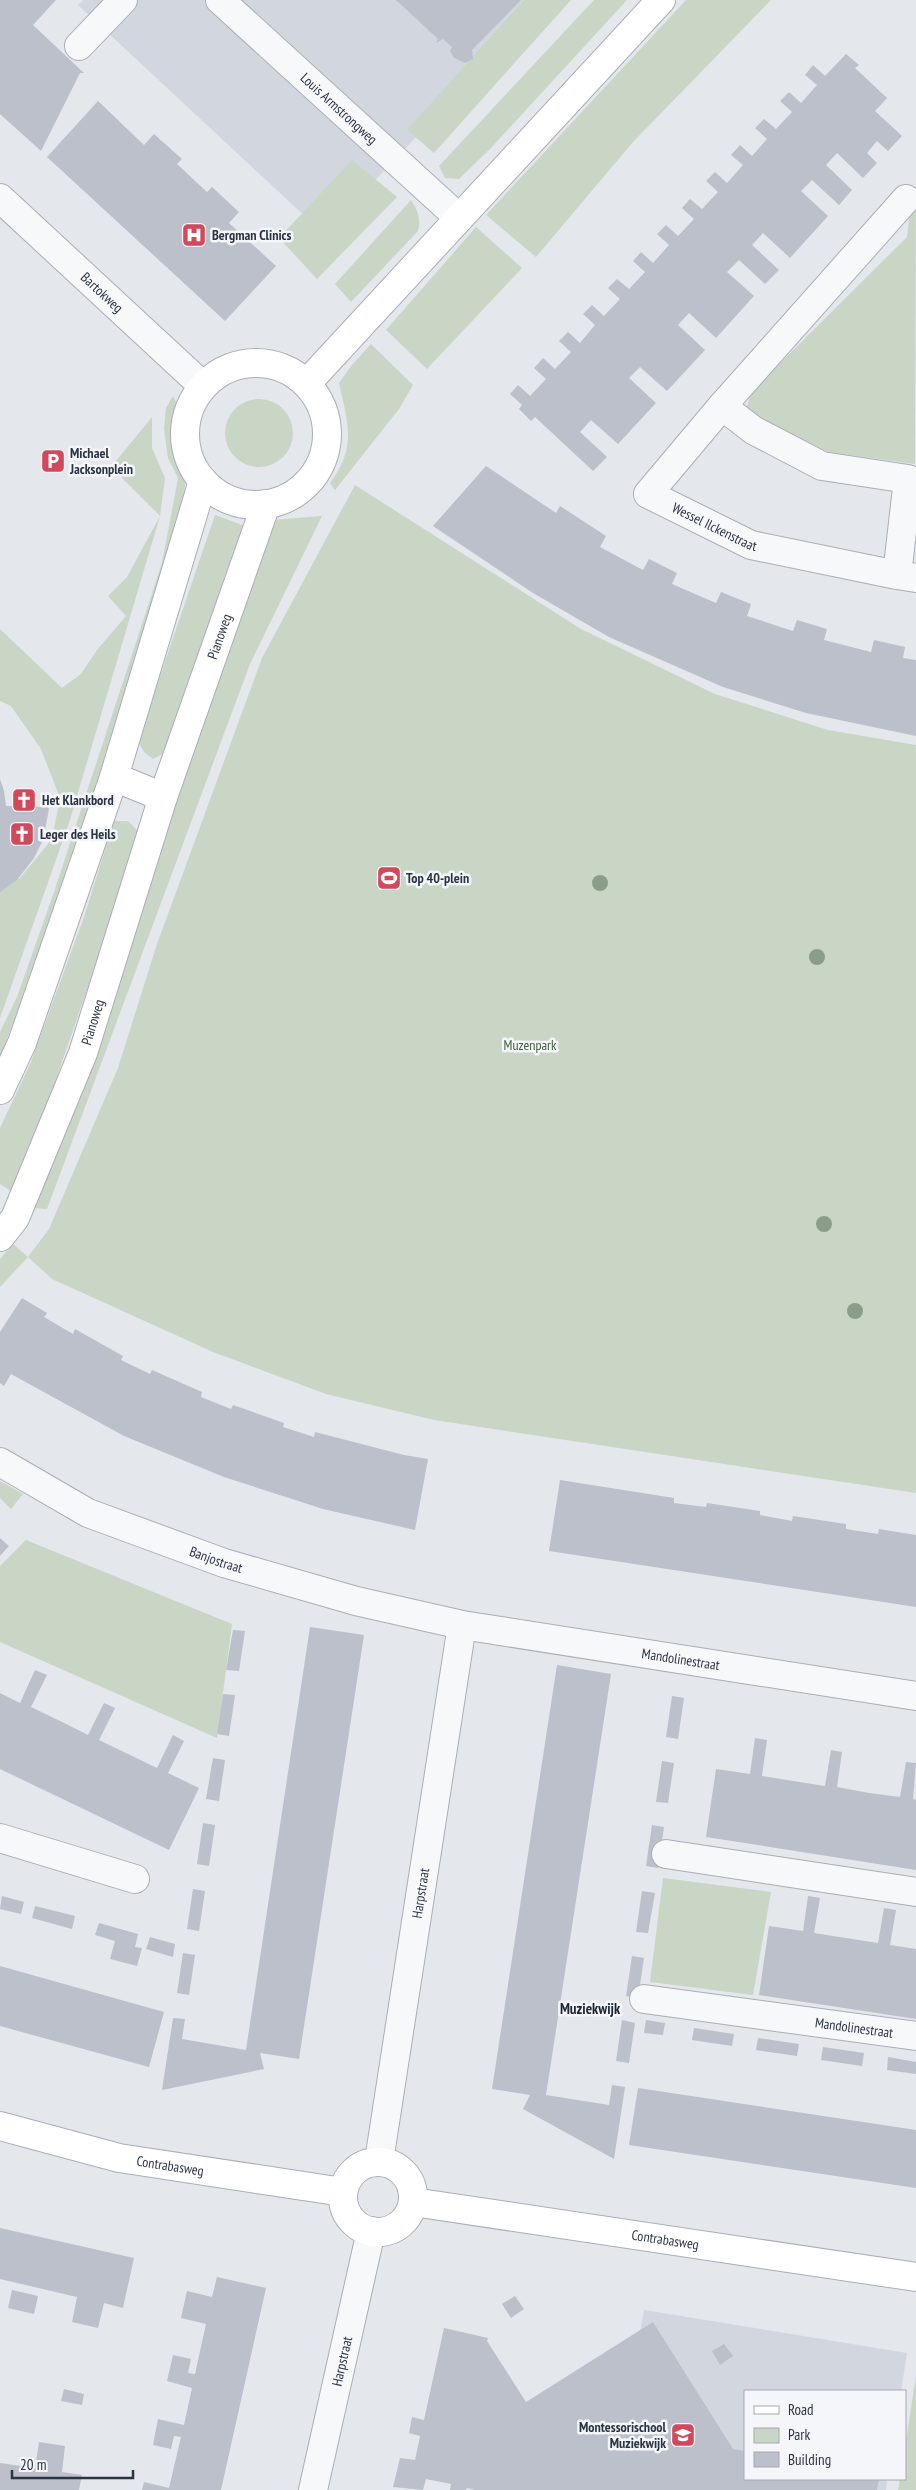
<svg xmlns="http://www.w3.org/2000/svg" width="916" height="2490" font-family="'PT Sans Narrow',sans-serif">
<style>
.built{fill:#d2d6de}
.green{fill:#c9d6c5}
.building{fill:#bbc0ca}
.lines{fill:none;stroke-linecap:round;stroke-linejoin:round}
.street-casing{stroke:#a9aeb7;stroke-width:30}
.secondary-casing{stroke:#a9aeb7;stroke-width:30}
.street{stroke:#f7f8fa;stroke-width:28}
.secondary{stroke:#fff;stroke-width:28}
.tree{fill:#899d89}
.labels{text-anchor:middle;stroke-width:5;stroke-linejoin:round;paint-order:stroke}
.street-label{font-size:14px;fill:#2b3445;stroke:#f4f6f9}
.poi-label{font-size:14px;font-weight:bold;fill:#2b3445;stroke:#f4f6f9;text-anchor:start}
.park-label{font-size:14px;fill:#3f6138;stroke:#f4f6f9}
.neighbourhood-label{font-size:15px;font-weight:bold;fill:#1d2536;stroke:#f4f6f9}
</style>
<rect width="100%" height="100%" fill="#e4e7ec"/>
<path class="built" d="M83,0h463l-222,234 -246,-229z
M644,2310l263,43 -6,38h-156v88h142l-1,11h-274z"/>
<path class="green" d="M524,0h47l-137,153 -27,-23z
M594,0h33l-136,148 -32,31 -14,-1 -6,-12z
M686,0h85l-138,142 -97,115 -50,-42z
M352,160l45,37 -80,82 -38,-41z
M912,191l4,1 -1,272 -87,-12 -83,-40 7,-21 155,-154z
M411,200c7,11 10,18 7,31l-67,71 -16,-18z
M476,227l46,41 -95,101 -41,-39z
M371,344l42,41 -14,24 -64,81 -5,-7c27,-36 18,-59 9,-100l12,-17z
M173,396l4,8 -5,31 5,25 9,18 -5,38 -74,235 -62,185 -45,122v-26l17,-35 37,-105 108,-329 16,-85 -10,-20 -4,-29 2,-21z
M225 433a34 34 0 1 1 68 0a34 34 0 1 1-68 0Z
M152,417v31l13,30 -5,38 -91,307 -69,195v-129l20,-11 32,-39 8,-41 -19,-49 -30,-43 -11,-5v-72l62,59 19,-14 16,-24 29,-34 -18,-20 19,-19 33,-61 -49,-49z
M355,485l226,144 134,65 113,36 88,15v748l-482,-73 -108,-26 -113,-42 -161,-73 -24,-22 -28,30v-28l13,-15 15,13 21,-28 69,-161 39,-124 105,-286z
M215,515l30,11 -79,226 -13,7 -9,-7 -6,-11z
M322,516l-72,148 -203,545 -15,-1 240,-688z
M114,821h14l8,8 4,7 -88,255 -41,100 -11,-7v-56l31,-66 53,-145z
M0,1481l23,13 -12,15 -11,-11z
M26,1540l206,84 -15,114 -217,-96v-76z
M663,1878l108,14 -18,103 -103,-13z
M916,2376v114h-18l2,-11h5v-32z"/>
<path class="building" d="M0,0h56l-23,25 51,48h-4l-39,78 -41,-37z
M396,0h125l-49,50 1,9 -8,4 -11,-5 -4,-7 2,-4 -9,-8 -7,4 2,-4z
M846,54l13,11 -4,3 32,30 -12,13 27,25 -14,15 -11,-10 -10,12 10,10 -14,15 -26,-25 -11,12 26,25 -13,15 -27,-25 -11,11 27,25 -38,42 -27,-25 -11,12 27,25 -14,14 -26,-24 -12,12 27,24 -38,42 -27,-25 -11,12 27,25 -38,41 -27,-24 -11,11 27,25 -38,41 -27,-24 -11,12 27,25 -14,14 -58,-54 -4,4 -12,-12 3,-4 -12,-11 8,-9 12,11 16,-17 -12,-11 9,-10 12,11 16,-17 -12,-11 9,-9 12,11 15,-18 -12,-11 9,-9 12,11 16,-17 -12,-11 9,-9 12,10 16,-17 -12,-11 8,-9 12,11 16,-18 -12,-11 9,-9 12,11 16,-17 -12,-11 8,-9 12,10 16,-17 -12,-11 9,-9 12,11 16,-18 -12,-10 9,-10 12,11 15,-17 -12,-11 9,-9 12,10 16,-17 -12,-11 9,-9 12,11 16,-18 -12,-10 8,-10 12,11z
M98,101l46,44 10,-11 28,25 -5,5 30,28 5,-5 27,25 -10,11 47,43 -51,55 -178,-164z
M486,466l70,47 4,-7 46,30 -6,11 43,23 6,-11 28,14 -5,11 44,19 5,-11 30,12 -4,12 46,15 4,-11 30,9 -3,11 47,12 3,-12 31,7 -2,11 13,2v76l-110,-23 -83,-26 -114,-50 -76,-44 -100,-67z
M0,779l4,12 2,15 41,1v-2l2,4 -6,31 -9,18 -17,22 -17,12z
M22,1298l25,15 -3,4 29,17 2,-5 48,27 -2,4 29,14 2,-4 50,22 -1,5 30,12 2,-4 51,18 -1,4 31,10 1,-5 89,23 24,4 -13,71 -92,-21 -99,-32 -100,-41 -113,-62 -7,12 -4,-3v-51z
M560,1480l114,18v5l32,4 1,-4 53,8v4l32,6 1,-5 53,8v5l32,5 1,-5 37,6v72l-367,-56z
M0,1538l9,8 -9,10z
M310,1627l54,8 -65,424 -39,-6 4,16 -102,21 11,-72 12,1 -3,20 64,11z
M233,1630l12,1 -6,40 -13,-1z
M557,1665l54,9 -65,421 63,10 3,-20 13,2 -11,72 -91,-50 7,-14 -38,-6z
M35,1670l12,5 -16,32 29,14 28,14 16,-32 11,5 -16,32 58,28 16,-33 11,6 -16,32 31,15 -30,62 -169,-81v-76l20,10z
M223,1694l12,1 -6,41 -12,-2z
M672,1696l12,2 -6,41 -12,-2z
M755,1738l12,2 -5,36 63,10 6,-36 11,2 -5,35 32,6 31,4 6,-35 10,1 -3,36 3,1v70l-210,-33 10,-68 34,5z
M213,1758l12,2 -6,41 -13,-2z
M662,1761l12,2 -6,40 -12,-1z
M203,1823l12,2 -6,41 -12,-2z
M652,1825l12,2 -6,41 -12,-2z
M193,1889l12,2 -6,40 -12,-2z
M642,1891l13,2 -7,40 -12,-1z
M2,1896l22,6 -3,12 -21,-5z
M808,1896l12,2 -6,35 64,10 6,-35 12,2 -6,35 26,4v70l-157,-24 10,-69 34,5z
M35,1906l40,10 -3,13 -40,-11z
M99,1923l39,11 -3,13 7,1 -5,18 -27,-7 5,-18 -20,-6z
M150,1937l25,7 -2,13 -27,-8z
M183,1953l12,2 -6,40 -12,-2z
M632,1956l12,2 -6,40 -12,-2z
M0,1966l164,46 -15,55 -149,-41z
M622,2020l13,3 -6,40 -13,-2z
M646,2020l19,3 -2,12 -19,-2z
M694,2028l40,6 -2,12 -40,-6z
M758,2038l41,6 -2,12 -41,-6z
M823,2047l41,6 -2,13 -41,-6z
M888,2057l28,5v12l-29,-4z
M638,2088l278,42v58l-287,-43z
M0,2228l134,30 -11,50 -19,-5 -6,25 -26,-6 5,-25 -77,-18z
M217,2277l49,11 -45,202h-79l2,-8 25,6 12,-51 -7,-1 -3,13 -18,-4 5,-26 26,6 8,-37 -25,-7 6,-26 18,4 -3,14 7,1 11,-50 -25,-6 6,-27 25,6z
M12,2290l26,6 -4,18 -26,-6z
M515,2296l9,13 -13,9 -9,-14z
M653,2322l80,127 12,2v28h134l-2,11h-402l-8,-2 -1,2h-16l1,-6 -25,-5 -3,11 -30,-3 7,-29 15,2 5,-24 -11,-3 3,-16 12,3 20,-92 44,10 -1,3 39,61z
M724,2344l9,12 -13,9 -8,-14z
M64,2389l20,5 -2,11 -21,-4z
M39,2442l26,4 -3,26 20,3 -3,15h-79v-27l35,5z"/>
<g class="lines">
<defs>
<g id="street">
<path id="s1" d="M220,0l239,218"/>
<path d="M79,46l44,-46"/>
<path id="s2" d="M0,198l203,188"/>
<path d="M722,406l184,-207"/>
<path id="s3" d="M897,575l11,-96 -86,-13 -69,-36 -31,-24 -74,88 103,51 146,30 19,3"/>
<path id="s4" d="M0,1462l88,51 136,50 132,38 106,24 454,71"/>
<path d="M0,1838l135,41"/>
<path d="M666,1854l250,38"/>
<path id="s5" d="M644,1999l272,37"/>
<path id="s6" d="M379,2161l83,-536"/>
<path id="s7" d="M313,2490l58,-259"/>
</g>
<g id="secondary">
<circle cx="256" cy="434" r="71"/>
<path d="M307,383l354,-383"/>
<path d="M114,777l49,20"/>
<path d="M0,1090l22,-47 92,-266 89,-296"/>
<path id="s8" d="M0,1237l15,-19 68,-165 80,-256 103,-293"/>
<path id="s9" d="M0,2126l119,32 224,34"/>
<circle cx="378" cy="2197" r="35"/>
<path id="s10" d="M413,2202l503,75"/>
</g>
</defs>
<use href="#street" class="street-casing"/>
<use href="#secondary" class="secondary-casing"/>
<use href="#street" class="street"/>
<use href="#secondary" class="secondary"/>
</g>
<g class="tree">
<circle cx="600" cy="883" r="8"/>
<circle cx="817" cy="957" r="8"/>
<circle cx="824" cy="1224" r="8"/>
<circle cx="855" cy="1311" r="8"/>
</g>
<defs>
<symbol id="hospital-square" viewBox="-11 -11 22 22"><rect x="-9" y="-9" width="18" height="18" rx="4" fill="#d1495b" stroke="#f4f6f9"/><path d="M-5-5h3v3.5h4V-5h3V5h-3V1.5h-4V5h-3Z" fill="#fff"/></symbol>
<symbol id="parking-square" viewBox="-11 -11 22 22"><rect x="-9" y="-9" width="18" height="18" rx="4" fill="#d1495b" stroke="#f4f6f9"/><path d="M-3.5-5.5H1a3.5 3.5 0 0 1 0 7H-1V5.5H-3.5ZM-1-3.4V-.6H.8a1.4 1.4 0 0 0 0-2.8Z" fill="#fff"/></symbol>
<symbol id="church-square" viewBox="-11 -11 22 22"><rect x="-9" y="-9" width="18" height="18" rx="4" fill="#d1495b" stroke="#f4f6f9"/><path d="M-1.2-6h2.4v3.5h3.3v2.4h-3.3V6h-2.4V-.1h-3.3v-2.4h3.3Z" fill="#fff"/></symbol>
<symbol id="stadium-square" viewBox="-11 -11 22 22"><rect x="-9" y="-9" width="18" height="18" rx="4" fill="#d1495b" stroke="#f4f6f9"/><path d="M0-5a6.5 5 0 1 0 0 10a6.5 5 0 1 0 0-10ZM-3.5-1.8h7v3.6h-7Z" fill="#fff"/></symbol>
<symbol id="school-square" viewBox="-11 -11 22 22"><rect x="-9" y="-9" width="18" height="18" rx="4" fill="#d1495b" stroke="#f4f6f9"/><path d="M0-5L7-2L0 1L-7-2ZM-4 1L0 2.5L4 1V4Q0 6-4 4Z" fill="#fff"/></symbol>
</defs>
<g fill-rule="evenodd">
<use href="#hospital-square" x="180" y="221" width="28" height="28"/>
<use href="#parking-square" x="39" y="447" width="28" height="28"/>
<use href="#church-square" x="10" y="786" width="28" height="28"/>
<use href="#church-square" x="8" y="820" width="28" height="28"/>
<use href="#stadium-square" x="375" y="864" width="28" height="28"/>
<use href="#school-square" x="669" y="2421" width="28" height="28"/>
</g>
<g class="labels">
<g class="street-label">
<text dy="5" stroke="none"><textPath href="#s1" startOffset="161">Louis Armstrongweg</textPath></text>
<text dy="5" stroke="none"><textPath href="#s2" startOffset="139">Bartokweg</textPath></text>
<text dy="5" stroke="none"><textPath href="#s3" startOffset="490">Wessel Ilckenstraat</textPath></text>
<text dy="5" stroke="none"><textPath href="#s8" startOffset="641">Pianoweg</textPath></text>
<text dy="5" stroke="none"><textPath href="#s8" startOffset="235">Pianoweg</textPath></text>
<text dy="5" stroke="none"><textPath href="#s4" startOffset="238">Banjostraat</textPath></text>
<text dy="5" stroke="none"><textPath href="#s4" startOffset="714">Mandolinestraat</textPath></text>
<text dy="5" stroke="none"><textPath href="#s6" startOffset="271">Harpstraat</textPath></text>
<text dy="5" stroke="none"><textPath href="#s5" startOffset="212">Mandolinestraat</textPath></text>
<text dy="5" stroke="none"><textPath href="#s9" startOffset="175">Contrabasweg</textPath></text>
<text dy="5" stroke="none"><textPath href="#s10" startOffset="255">Contrabasweg</textPath></text>
<text dy="5" stroke="none"><textPath href="#s7" startOffset="132">Harpstraat</textPath></text>
</g>
<g class="poi-label">
<text x="212" y="240">Bergman Clinics</text>
<text x="70" y="458">Michael<tspan x="70" dy="16">Jacksonplein</tspan></text>
<text x="42" y="805">Het Klankbord</text>
<text x="40" y="839">Leger des Heils</text>
<text x="406" y="883">Top 40-plein</text>
<text x="666" y="2432" text-anchor="end">Montessorischool<tspan x="666" dy="16">Muziekwijk</tspan></text>
</g>
<g class="park-label">
<text x="530" y="1050">Muzenpark</text>
</g>
<g class="neighbourhood-label">
<text x="590" y="2014">Muziekwijk</text>
</g>
</g>
<rect x="744" y="2390" width="162" height="90" fill="#f4f6f9" stroke="#a4a8b1"/>
<rect x="754" y="2406" width="25" height="8" fill="#ffffff" stroke="#a4a8b1"/>
<text x="788" y="2415" font-size="15" fill="#2b3445">Road</text>
<rect x="754" y="2428" width="25" height="15" fill="#c9d6c5" stroke="#a4a8b1"/>
<text x="788" y="2440" font-size="15" fill="#2b3445">Park</text>
<rect x="754" y="2452" width="25" height="15" fill="#bbc0ca" stroke="#a4a8b1"/>
<text x="788" y="2465" font-size="15" fill="#2b3445">Building</text>
<path d="M12 2470v8h121v-8" fill="none" stroke="#2b3445" stroke-width="2.5"/>
<text x="20" y="2470" font-size="15" fill="#2b3445" stroke="#f4f6f9" stroke-width="4" paint-order="stroke">20 m</text>
</svg>
